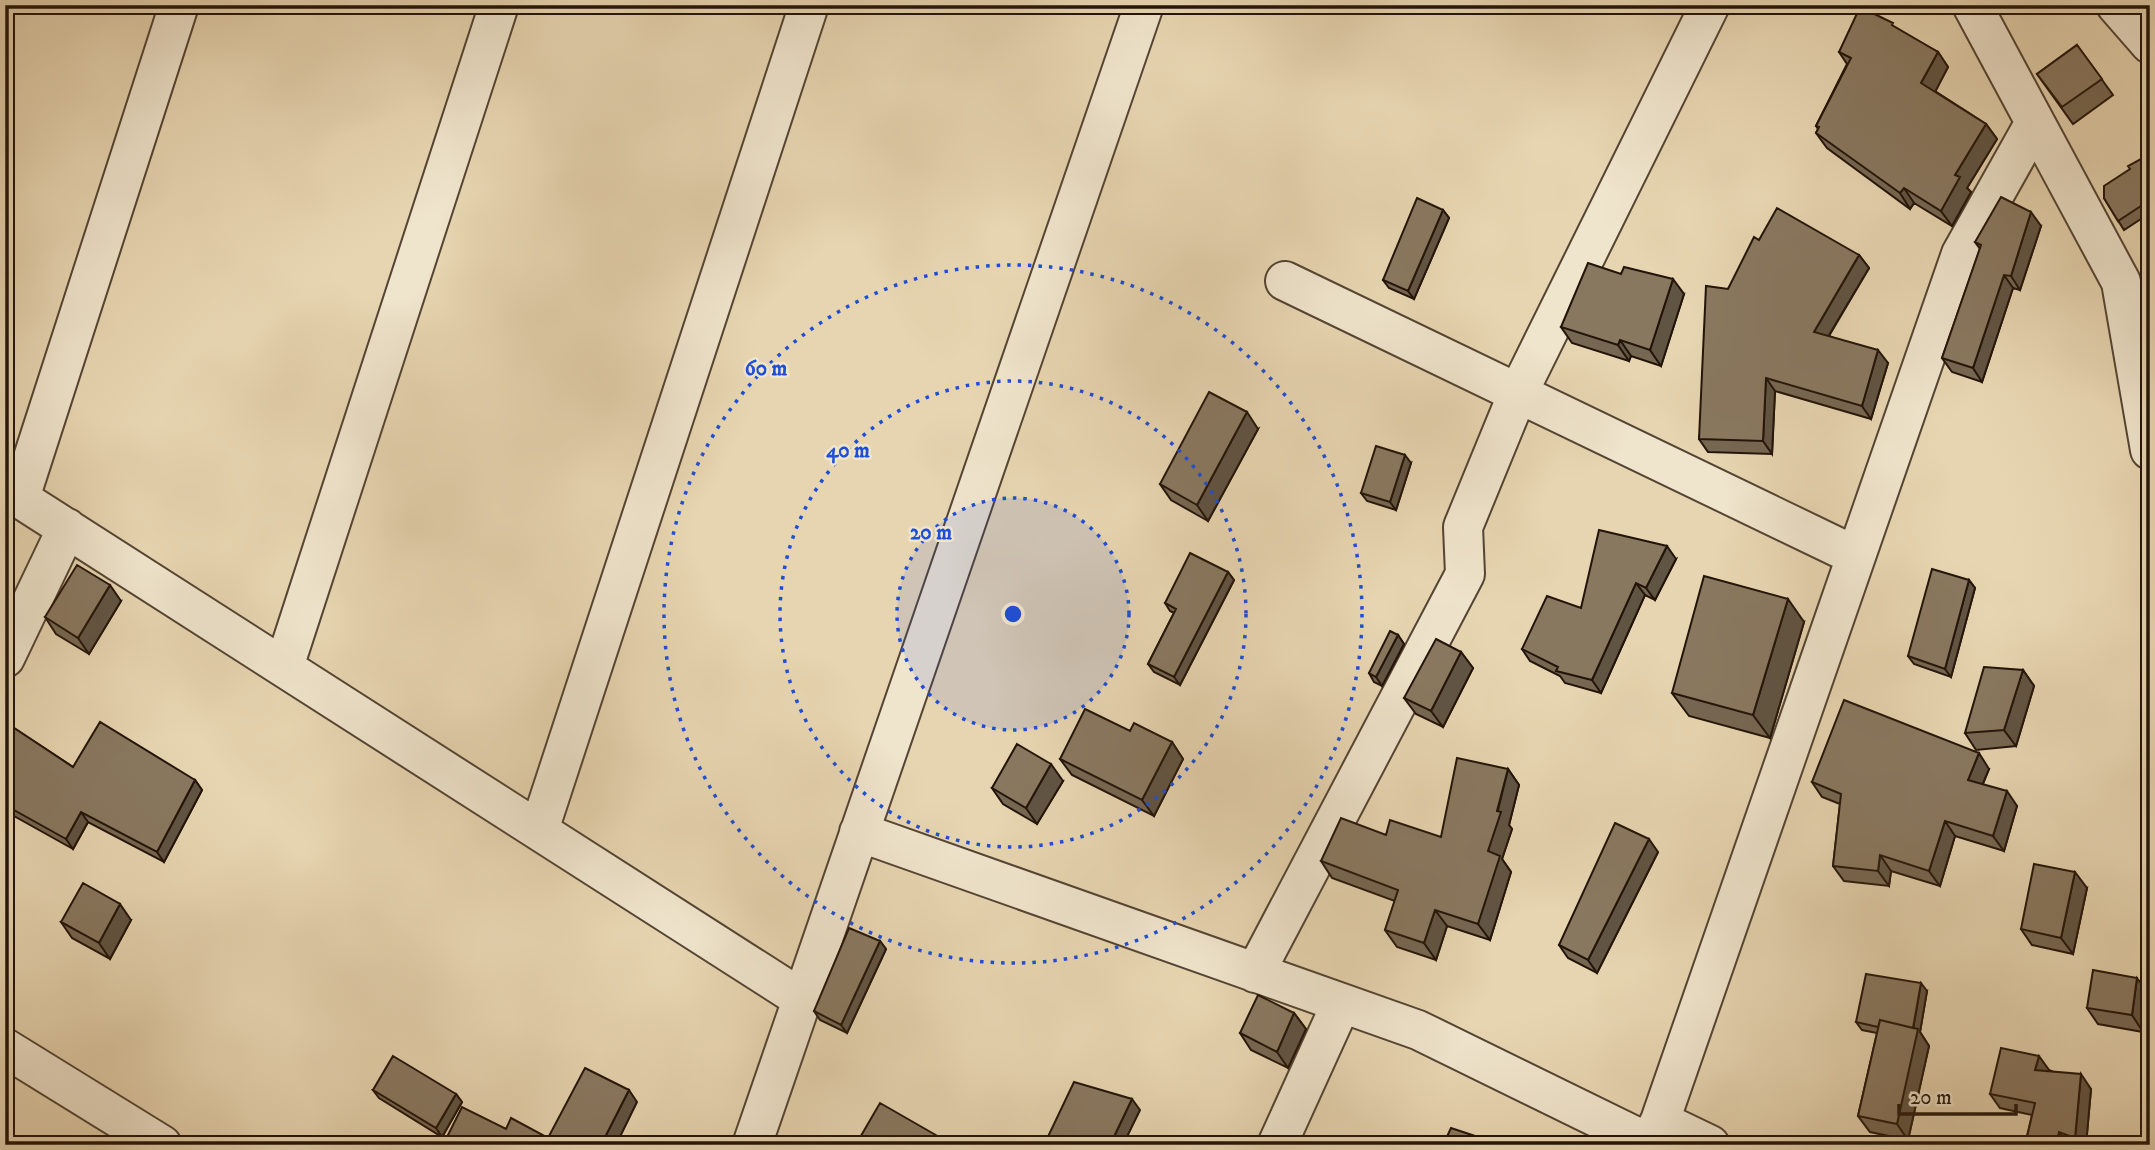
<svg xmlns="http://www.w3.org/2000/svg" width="2155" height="1150" font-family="'IM FELL DW Pica',serif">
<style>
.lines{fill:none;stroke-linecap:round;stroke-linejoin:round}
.minor-casing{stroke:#544433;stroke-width:42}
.minor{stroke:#efe4cc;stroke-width:38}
.wall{fill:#766753;stroke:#231409;stroke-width:2}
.shaded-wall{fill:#605443;stroke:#231409;stroke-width:2}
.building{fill:#897860;stroke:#231409;stroke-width:2}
.ring{fill:none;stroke:#1d4ed8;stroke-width:3.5;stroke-dasharray:3.5 7}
.centre{fill:#1d4ed8;stroke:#efe4cc;stroke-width:3.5}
.ring-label{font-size:21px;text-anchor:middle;font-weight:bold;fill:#1d4ed8;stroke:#efe4cc;stroke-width:5;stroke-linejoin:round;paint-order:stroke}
</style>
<rect width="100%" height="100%" fill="#e7d5b1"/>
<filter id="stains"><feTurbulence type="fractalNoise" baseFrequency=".00286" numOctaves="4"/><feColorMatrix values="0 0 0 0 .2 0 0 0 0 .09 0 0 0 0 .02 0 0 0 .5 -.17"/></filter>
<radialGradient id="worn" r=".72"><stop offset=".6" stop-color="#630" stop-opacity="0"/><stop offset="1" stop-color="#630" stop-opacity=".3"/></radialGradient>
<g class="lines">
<defs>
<path id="minor" d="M1972,5l149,277 29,168
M2116,5l34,39
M1285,281l571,275
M5,489l797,510
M20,498l159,-493
M5,658l62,-130
M284,667l215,-662
M539,830l270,-825
M859,832l559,198 231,113
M1255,973l210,-399 -2,-47 55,-134 192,-388
M5,1048l157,97
M1660,1121l301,-867 73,-130
M752,1145l392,-1140
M1277,1145l64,-141
M1648,1145l12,-24 50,24"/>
</defs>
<use href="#minor" class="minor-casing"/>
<use href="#minor" class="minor"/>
</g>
<path class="wall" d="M1897,29l41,23 10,15 -13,24 51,33 11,15 -30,49 4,4 -19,34 -38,-23 -4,6 -83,-61 -11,-15 2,-4 -2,-3 31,-62 -8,-12z
M2077,45l36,50 -40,29 -36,-50z
M2150,154v59l-26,17 -20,-32 26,-29z
M1443,210l6,8 -35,81 -25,-11 -6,-8z
M2041,226l-21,64 -7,-2 -31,94 -30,-10 -10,-14 38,-109 -5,-7z
M1759,240l100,15 10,13 -40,68 59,27 -17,56 -96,-28 -3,63 -64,-2 -9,-13 29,-150z
M1684,294l-23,72 -30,-10 -2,5 -57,-18 -11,-16z
M1258,429l-50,92 -37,-21 -11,-16z
M1411,463l-15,47 -29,-9 -6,-8z
M1676,559l-21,41 -10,-5 -44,98 -36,-10 -5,-7 -30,-15 -8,-12 59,-41z
M1228,572l6,8 -54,105 -26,-13 -6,-8 26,-51 -4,-2 -5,-8z
M1969,580l6,8 -24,89 -37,-13 -6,-8z
M121,601l-32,53 -33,-20 -11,-17z
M1804,622l-34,116 -81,-22 -17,-23z
M1398,635l6,9 -22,42 -8,-4 -5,-9z
M1461,652l12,16 -30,59 -27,-13 -12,-16z
M2023,670l11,16 -18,60 -40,4 -11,-17z
M5,722l68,45 122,13 7,10 -38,72 -76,-40 -15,27 -68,-38z
M1130,731l42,11 11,17 -29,57 -82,-41 -12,-16z
M1508,769l11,16 -10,40 3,4 -10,30 9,13 -21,68 -43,-14 -11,34 -39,-13 -12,-17 10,-29 -63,-23 -11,-17 120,-24z
M1989,769l-6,15 34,22 -13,45 -49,-15 -15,50 -49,-15 -2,15 -45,-5 -11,-15 7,-62 -18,-7 -10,-15z
M1063,781l-26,43 -34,-20 -11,-16z
M1658,852l-61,121 -29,-15 -9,-13z
M2087,888l-14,66 -41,-9 -11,-16z
M131,920l-21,39 -38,-21 -11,-16z
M880,941l6,8 -39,84 -27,-13 -6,-9z
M1927,991l-7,41 9,14 -21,94 -38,-8 -12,-16 19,-83 -15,-3 -6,-8z
M2149,994l-6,38 -45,-8 -11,-16z
M1294,1013l12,16 -18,39 -37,-18 -11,-17z
M2049,1070l42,19 -5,56h-61l7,-30 -32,-7 -10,-14z
M373,1090l83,4 6,8 -20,35 -63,-39z"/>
<path class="shaded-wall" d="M1938,52l10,15 -16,31 -11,-15z
M1986,124l11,15 -30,49 4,4 -19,34 -11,-15 14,-36z
M1904,188l10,15 -4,6 -10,-16z
M1443,210l6,8 -35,81 -6,-8z
M2031,212l10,14 -21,64 -9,-14z
M1859,255l10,13 -46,77 -9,-13z
M2004,275l9,13 -31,94 -9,-14z
M1673,279l11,15 -23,72 -11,-16z
M1620,340l11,16 -2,5 -11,-16z
M1878,350l10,13 -17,56 -9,-13z
M1766,378l9,13 -3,63 -9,-13z
M1247,412l11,17 -50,92 -11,-16z
M1405,455l6,8 -15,47 -6,-8z
M1667,546l9,13 -21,41 -9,-12z
M1228,572l6,8 -54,105 -6,-8z
M1969,580l6,8 -24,89 -6,-8z
M1636,583l9,12 -44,98 -9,-13z
M110,585l11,16 -32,53 -11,-16z
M1788,599l16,23 -34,116 -17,-23z
M1398,635l6,9 -22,42 -6,-9z
M1461,652l12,16 -30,59 -12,-16z
M2023,670l11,16 -18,60 -12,-16z
M1172,742l11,17 -29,57 -12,-16z
M1979,753l10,16 -11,26 -10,-15z
M1051,764l12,17 -26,43 -11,-16z
M1508,769l11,16 -10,40 3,4 -10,30 9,13 -21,68 -12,-16 10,-73z
M195,780l7,10 -38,72 -7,-10z
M2007,791l10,15 -13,45 -11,-15z
M81,812l7,10 -15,27 -7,-10z
M1945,821l10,15 -15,50 -11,-15z
M1649,839l9,13 -61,121 -9,-13z
M1880,855l11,16 -2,15 -11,-15z
M2075,872l12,16 -14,66 -12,-16z
M120,904l11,16 -21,39 -11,-16z
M1435,910l12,16 -11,34 -12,-17z
M880,941l6,8 -39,84 -6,-8z
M2137,978l12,16 -6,38 -11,-17z
M1921,983l6,8 -7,41 9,14 -21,94 -11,-16z
M1294,1013l12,16 -18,39 -11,-16z
M2039,1056l10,14 -3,15 -11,-15z
M2081,1074l10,15 -5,56h-6l-5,-7z
M629,1090l8,12 -21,43h-15z
M456,1094l6,8 -20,35 -6,-9z
M1132,1099l8,11 -17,35h-13z
M2059,1132l9,13h-12z
M941,1138l5,7h-9z"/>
<path class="building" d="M1860,7l33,16 -1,2 46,27 -17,31 65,41 -31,51 5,2 -19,34 -37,-23 -4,5 -84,-60 3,-6 -3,-1 35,-68 -12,-6z
M2077,45l25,34 -40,28 -25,-33z
M2150,154v46l-32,21 -14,-23v-12l26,-17 -2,-3z
M2001,197l30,15 -20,64 -7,-1 -31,93 -31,-10 39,-113 -6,-3z
M1417,198l26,12 -35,81 -25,-11z
M1777,208l82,47 -45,77 64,18 -16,56 -96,-28 -3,63 -64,-2 7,-153 22,3 26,-52 5,3z
M1588,263l33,11 3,-7 49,12 -23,71 -30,-10 -2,5 -57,-18z
M1209,392l38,20 -50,93 -37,-21z
M1376,446l29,9 -15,47 -29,-9z
M1599,530l68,16 -21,42 -10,-5 -44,97 -36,-9 2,-4 -36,-18 25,-53 34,12z
M1190,553l38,19 -54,105 -26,-13 28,-55 -11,-6z
M77,565l33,20 -32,53 -33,-21z
M1932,569l37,11 -24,89 -37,-13z
M1704,576l84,23 -35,116 -81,-22z
M1390,631l8,4 -22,42 -7,-4z
M1436,639l25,13 -30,59 -27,-13z
M1984,667l39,3 -19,60 -39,3z
M1844,700l135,53 -11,27 39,11 -14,45 -48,-15 -16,50 -49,-16 -2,16 -45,-5 8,-72 -29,-12z
M1085,709l45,22 4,-8 38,19 -30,58 -82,-41z
M5,722l68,45 27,-45 95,58 -38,72 -76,-40 -15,27 -61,-34z
M1017,744l34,20 -25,44 -34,-20z
M1457,758l51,11 -11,42 4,1 -13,39 12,5 -22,68 -43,-14 -11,33 -39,-13 13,-40 -77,-29 20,-43 45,17 4,-15 51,17z
M1615,823l34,16 -61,121 -29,-15z
M2150,836v17l-2,-16z
M2034,864l41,8 -14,66 -40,-9z
M83,883l37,21 -21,39 -38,-21z
M849,928l31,13 -39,84 -27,-14z
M2093,970l44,8 -5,37 -45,-7z
M1866,974l55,9 -8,45 -33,-8 -2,7 -22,-5z
M1258,995l36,18 -17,39 -37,-19z
M1880,1020l38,9 -21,95 -39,-8z
M2001,1048l38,8 -4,14 46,4 -6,64 -16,-6 -3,13h-31l10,-42 -45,-9z
M393,1056l63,38 -20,34 -63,-38z
M585,1068l44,22 -28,55h-158l19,-38 44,22 5,-11 37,20z
M1074,1082l58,17 -22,46h-66z
M880,1103l61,35 -4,7h-72l-7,-4z
M1451,1128l24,8 16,9h-48z"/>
<circle cx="1013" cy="614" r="116" fill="#1d4ed8" fill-opacity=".12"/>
<g class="ring">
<circle cx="1013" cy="614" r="116"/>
<circle cx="1013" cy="614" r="233"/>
<circle cx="1013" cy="614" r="349"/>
</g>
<circle cx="1013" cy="614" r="10" class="centre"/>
<g class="ring-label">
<text x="766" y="375">60 m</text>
<text x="848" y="457">40 m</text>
<text x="931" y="539">20 m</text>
</g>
<rect width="2155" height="1150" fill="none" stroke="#e7d5b1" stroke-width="28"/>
<rect x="7" y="7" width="2141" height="1136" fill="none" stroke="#231409" stroke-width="3.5"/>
<rect x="14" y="14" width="2127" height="1122" fill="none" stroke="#231409" stroke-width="2"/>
<path d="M1899 1104v10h117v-10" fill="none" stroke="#231409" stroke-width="3.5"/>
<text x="1910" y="1104" font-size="21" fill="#231409" stroke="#efe4cc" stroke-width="5" paint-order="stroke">20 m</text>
<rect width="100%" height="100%" filter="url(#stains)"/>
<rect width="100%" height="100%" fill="url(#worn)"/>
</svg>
